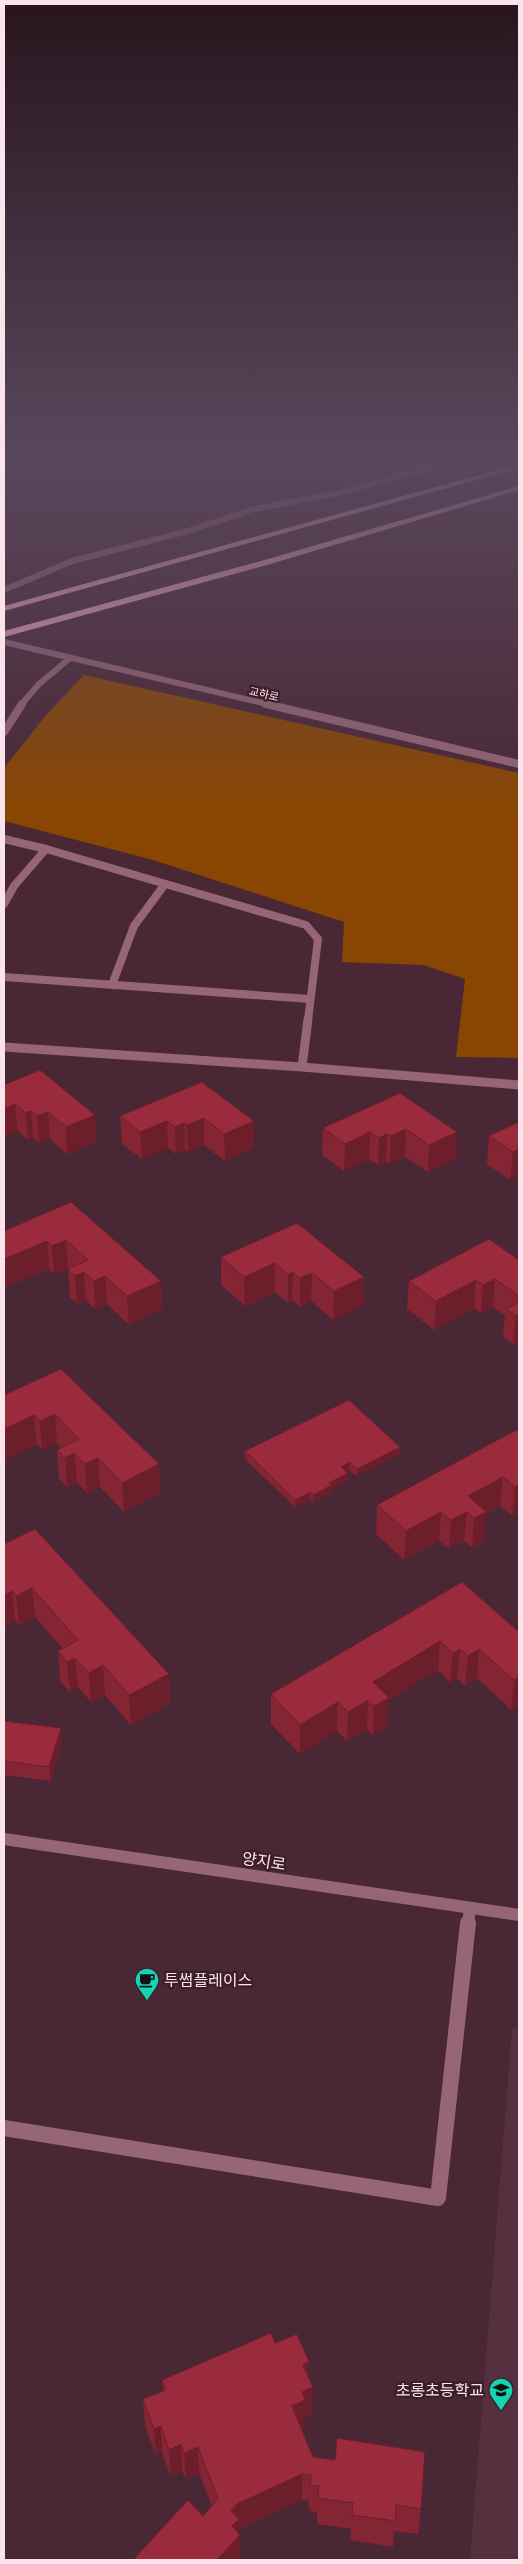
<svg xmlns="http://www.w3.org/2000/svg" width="523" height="2564" font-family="Rubik,'Noto Sans KR',sans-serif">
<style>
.built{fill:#573040}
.green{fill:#894602}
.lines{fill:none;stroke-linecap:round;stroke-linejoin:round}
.service-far2{stroke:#966677;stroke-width:6}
.service-far1{stroke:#966677;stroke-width:12}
.service{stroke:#966677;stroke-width:16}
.minor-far3{stroke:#966677;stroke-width:6}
.minor-far2{stroke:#966677;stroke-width:8}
.minor-far1{stroke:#966677;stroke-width:9}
.minor{stroke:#966677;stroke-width:12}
.tertiary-far1{stroke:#966677;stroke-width:6}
.tertiary{stroke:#966677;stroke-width:8}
.trunk{fill:#f5acc7;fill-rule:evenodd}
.wall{fill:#842534}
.shaded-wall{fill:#6c1e2b}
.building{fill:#9a2b3d;stroke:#6c1e2b}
.labels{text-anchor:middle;stroke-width:4.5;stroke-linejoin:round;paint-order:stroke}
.far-street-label{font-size:11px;fill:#fbe4eb;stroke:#3e1d2a}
.near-street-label{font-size:16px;fill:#fbe4eb;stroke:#3e1d2a}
.near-poi-label{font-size:16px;fill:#fbe4eb;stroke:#3e1d2a;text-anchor:start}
</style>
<rect width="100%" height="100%" fill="#492734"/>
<path class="built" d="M519,2025v535h-49l42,-531z"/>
<path class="green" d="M84,675l435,98v285l-63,-1 9,-78 -42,-14 -81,-3 2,-40 -191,-62 -149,-39v-53l43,-54z"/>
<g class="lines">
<path class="service-far2" d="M4,590l68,-29 116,-30 66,-22 84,-16 134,-37"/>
<path class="service-far1" d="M468,1924l2,-15"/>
<path class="service" d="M4,2128l434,70 30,-275"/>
<path class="minor-far3" d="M21,705l18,-21 30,-25"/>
<path class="minor-far2" d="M4,732l18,-28
M4,839l42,10 260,76 12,14 -10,81
M4,904l10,-18 32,-37
M4,977l306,22
M112,985l22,-59 31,-42"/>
<path class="minor-far1" d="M4,1047l298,20 217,18
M302,1067l6,-48"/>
<path class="minor" d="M4,1839l515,76"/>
<path class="tertiary-far1" d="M4,642l267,63"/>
<path class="tertiary" d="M266,704l253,60"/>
<path class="trunk" d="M519,464v4l-515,143v-5z
M519,486v4l-252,75 -263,72v-6l257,-70z"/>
</g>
<path class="wall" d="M202,1082l52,39v27l-29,13 -21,-16 -16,7 -3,-2 -9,4 -8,-6 -26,11 -20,-15 -2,-28z
M4,1085l91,30 1,27 -29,12 -17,-15 -11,4 -6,-5 -5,2 -10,-9z
M400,1093l56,66 -28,13 -23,-15 -15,7 -4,-3 -8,4 -9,-6 -25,12 -22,-16 1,-27z
M519,1122l-9,58 -23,-16 2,-28z
M71,1202l90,79 1,28 -33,16 -22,-21 -12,5 -9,-9 -9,4 -7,-7 -2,-28v-1l-14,6 -5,-5 -45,19v-57z
M297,1223l67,54 -1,28 -30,15 -22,-19 -11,6 -8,-7 -4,3 -13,-11 -30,14 -24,-21v-28z
M519,1260v81l-6,3 -10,-7 2,-21 -12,-9 -12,6 -7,-5 -40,22 -27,-21 2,-28z
M61,1369l98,95 2,29 -37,19 -24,-25 -13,6 -10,-11 -10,5 -8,-8 -2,-29 4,-3 -4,-4 -15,7 -5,-6 -33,16v-65z
M519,1433v79l-7,4 -12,-10 -14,8 -3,27 -11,7 -8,-7 -15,8 -10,-8 -35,19 -28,-26 1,-29z
M245,1451l155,3 -44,22 -7,-6 -3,2 2,1 -1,8 -15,8 -1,4 -18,9 -3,-2 -15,7 -50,-48z
M4,1544l165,130 1,29 -39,22 -26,-30 -14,7 -13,-15 -8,5 -10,-11 -2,-30 4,-3 -27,-31 -16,8 -4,-5 -10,6 -1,-1z
M462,1582l57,50v73l-8,5 -34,-32 -12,8 -8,-8 -7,4 -12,-12 -49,30 -2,27 -14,8 -6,-6 -20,12 -10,-10 -37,23 -29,-30v-30z
M4,1721l58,22 -11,38 -47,-6z
M275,2343l34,35 3,36 -7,3v10l-4,1 12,29 108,52 -3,25 -24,-3 -1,16 -43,-7 1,-11 -34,-5v-12l-8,-1v-10l-7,-1 -63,29v5l1,1v25h-107l70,-44 9,-10 -13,-33 -13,6 -4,-8 -11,5 -9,-23 -6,2 -11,-29 -2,-27 20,-8 -1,-11z"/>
<path class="shaded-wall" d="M15,1104l3,27 -14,6v-28z
M31,1111l2,27 -5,2 -2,-27z
M48,1112l2,27 -11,4 -2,-27z
M95,1115l1,27 -29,12 -1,-27z
M204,1118v27l-16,7 -1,-27z
M167,1121l1,27 -26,11 -2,-27z
M254,1121v27l-29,13 -1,-27z
M184,1123l1,27 -9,4 -1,-27z
M406,1129l-1,28 -15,7 1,-28z
M370,1132l-1,27 -25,12 1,-27z
M457,1132l-1,27 -28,13 1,-27z
M387,1134l-1,27 -8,4 1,-27z
M519,1149v26l-9,5 3,-28z
M66,1240l2,28 -14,6 -2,-28z
M47,1241l2,28 -45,19v-29z
M275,1263v29l-30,14 -1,-29z
M84,1272l2,28 -9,4 -2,-28z
M293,1272l-1,28 -4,3v-28z
M312,1273l-1,28 -11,6v-29z
M105,1276l2,28 -12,5 -1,-28z
M364,1277l-1,28 -30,15 1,-29z
M495,1279l-2,28 -12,6 2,-28z
M476,1280l-2,28 -40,22 2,-29z
M161,1281l1,28 -33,16 -2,-29z
M519,1314v27l-6,3 3,-28z
M55,1414l2,29 -15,7 -2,-29z
M34,1415l3,29 -33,16v-31z
M400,1447v7l-44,22 1,-7z
M74,1453l3,29 -10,5 -2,-29z
M98,1458l2,29 -13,6 -2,-29z
M350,1462l-1,8 -9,4 1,-7z
M159,1464l2,29 -37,19 -2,-29z
M348,1473l-1,8 -15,8 -1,4 -18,9v-7l16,-12z
M503,1477l-3,29 -14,8 -3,27 -11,7 2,-30 -7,-6 -3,29 -15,8 2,-29 17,-24z
M519,1484v28l-7,4 3,-29z
M311,1492l-1,8 -15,7v-7z
M441,1512l-2,29 -35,19 2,-29z
M32,1588l3,29 -16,8 -3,-29z
M12,1591l3,29 -10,6 -1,-8v-22z
M440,1641l-2,29 -49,30 -2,27 -14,8 1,-29 -1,-24z
M460,1649l-3,29 -7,4 3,-29z
M479,1649l-2,29 -12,8 3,-30z
M75,1658l3,29 -8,5 -3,-30z
M103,1665l2,30 -14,7 -2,-29z
M169,1674l1,29 -39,22 -2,-30z
M519,1677v28l-8,5 3,-30z
M368,1700l-1,29 -20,12 1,-29z
M338,1702l-1,29 -37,23v-29z
M61,1728l1,15 -11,38 -2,-14z
M309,2362l-1,27 5,-2 -1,27 -7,3v10l-13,6v-27l11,-41z
M161,2426l1,27 -6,2 -2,-26z
M181,2444l1,27 -11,5 -2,-26z
M198,2447l1,26 -13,6 -2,-26z
M302,2474v26l-63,29v7l1,-1v25h-23l14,-49 6,-7z"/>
<path class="building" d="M40,1070l55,45 -29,12 -18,-15 -11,4 -6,-5 -5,2 -11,-9 -11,5v-24z
M202,1082l52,39 -30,13 -20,-16 -17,7 -3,-2 -9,4 -8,-6 -27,11 -20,-16z
M400,1093l57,39 -28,13 -23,-16 -15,7 -4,-2 -8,4 -9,-6 -25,12 -22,-16z
M519,1122v27l-6,3 -24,-16z
M71,1202l90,79 -34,15 -22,-20 -11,5 -10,-9 -9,4 -7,-7 20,-9 -22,-20 -14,6 -5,-5 -43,18v-28z
M297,1223l67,54 -30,14 -22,-18 -12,5 -7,-6 -5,3 -13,-12 -31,14 -23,-20z
M489,1239l30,21v36l-24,-17 -12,6 -7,-5 -40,21 -27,-20z
M519,1302v12l-3,2 -10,-7z
M61,1369l98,95 -37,19 -24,-25 -13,6 -11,-11 -9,5 -8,-8 22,-11 -24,-25 -15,7 -6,-6 -30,14v-34z
M349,1400l51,47 -43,22 -7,-7 -9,5 7,6 -19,10 3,2 -19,10 -2,-3 -16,8 -50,-49z
M516,1430l3,3v51l-4,3 -12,-10 -35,19 18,16 -12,6 -7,-6 -16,8 -10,-8 -35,19 -29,-26z
M35,1529l134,145 -40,21 -26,-30 -14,8 -14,-15 -8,4 -9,-11 20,-11 -46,-52 -16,8 -4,-5 -8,5v-52z
M462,1582l57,50v45l-5,3 -35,-31 -11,7 -8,-7 -7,4 -13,-12 -67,41 16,16 -15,8 -6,-6 -20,12 -10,-10 -38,23 -29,-31z
M4,1721l57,7 -12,39 -45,-6z
M271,2333l4,10 22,-9 12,28 -6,3 10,22 -11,5 3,8 -13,6 21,51 22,3 2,-22 88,14 -4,57 -25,-4 -1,16 -43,-6 1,-12 -35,-5 1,-12 -9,-1 1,-10 -9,-1 -65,30 -6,7 8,8 -7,7 8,9 -23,25h-84l55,-60 15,16 15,-17 -20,-52 -14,6 -3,-9 -12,6 -8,-24 -7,3 -11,-30 23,-9 -4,-10z"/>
<linearGradient id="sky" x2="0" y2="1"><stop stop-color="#28151d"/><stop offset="0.56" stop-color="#59475c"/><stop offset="1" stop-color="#59475c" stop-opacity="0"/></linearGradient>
<rect width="523" height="815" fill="url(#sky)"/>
<defs>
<symbol id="cafe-pin" viewBox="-11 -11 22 30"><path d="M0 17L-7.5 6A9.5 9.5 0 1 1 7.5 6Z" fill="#13d5b3" stroke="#3e1d2a"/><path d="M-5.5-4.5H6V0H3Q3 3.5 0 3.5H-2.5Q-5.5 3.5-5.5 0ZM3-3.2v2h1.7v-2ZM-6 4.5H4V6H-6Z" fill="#111"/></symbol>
<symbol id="school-pin" viewBox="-11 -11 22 30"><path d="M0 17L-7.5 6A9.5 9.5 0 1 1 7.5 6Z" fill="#13d5b3" stroke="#3e1d2a"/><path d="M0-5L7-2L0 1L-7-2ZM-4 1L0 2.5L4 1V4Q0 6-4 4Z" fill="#111"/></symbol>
</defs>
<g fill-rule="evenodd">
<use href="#cafe-pin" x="133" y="1966" width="28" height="38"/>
<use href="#school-pin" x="487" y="2376" width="28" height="38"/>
</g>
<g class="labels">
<g class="far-street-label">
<text transform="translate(264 694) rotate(13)" y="4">교하로</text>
</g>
<g class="near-street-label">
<text transform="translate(264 1861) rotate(9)" y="6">양지로</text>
</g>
<g class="near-poi-label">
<text x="164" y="1986">투썸플레이스</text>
<text x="484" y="2396" text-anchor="end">초롱초등학교</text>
</g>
</g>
<rect width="523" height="2564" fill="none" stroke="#fbe4eb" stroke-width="10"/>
</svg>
